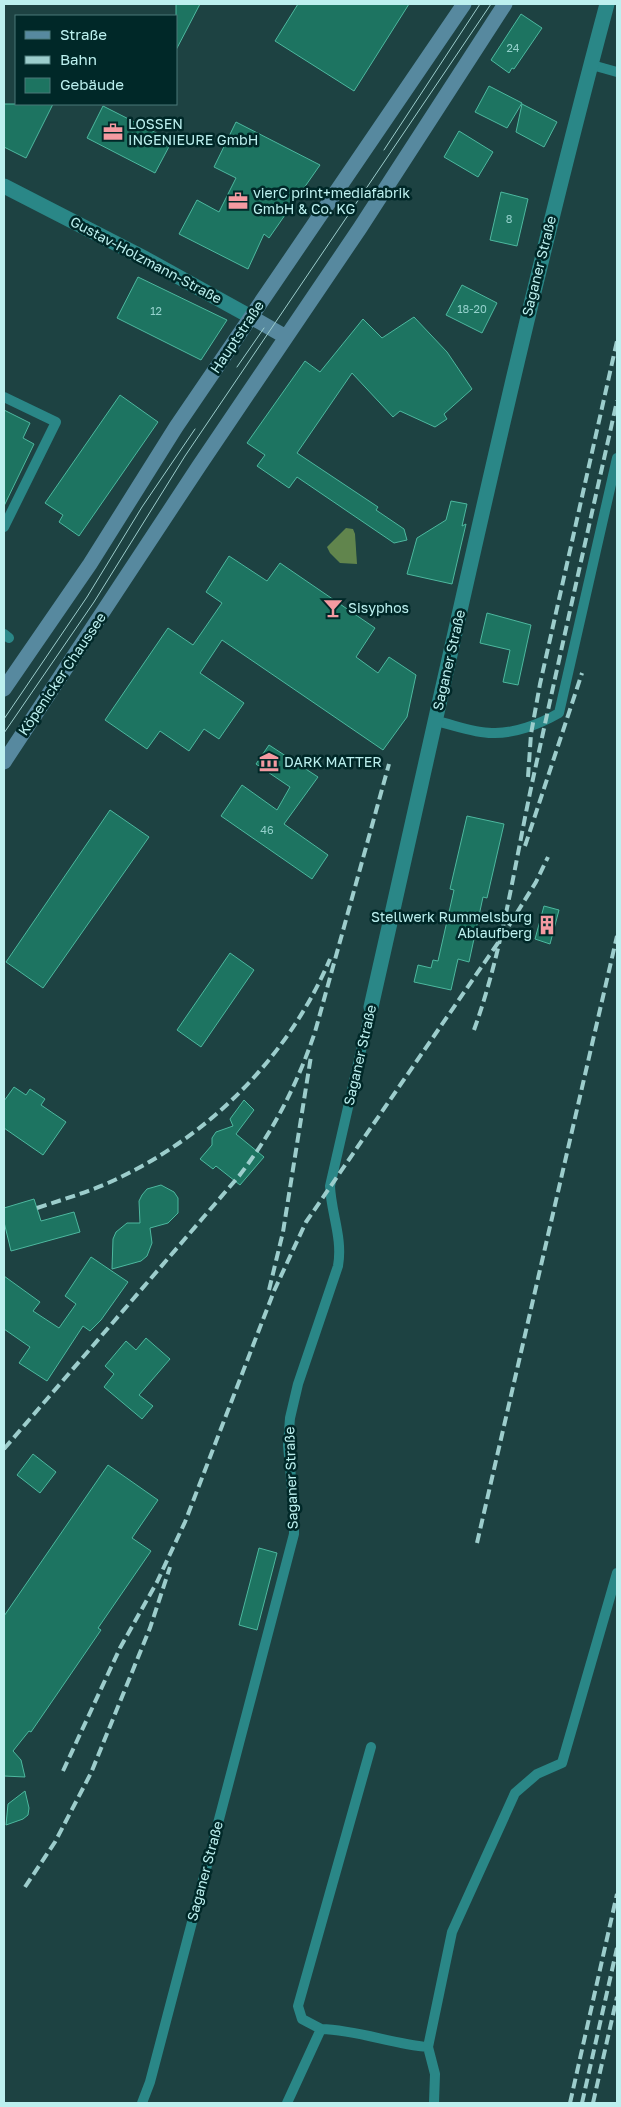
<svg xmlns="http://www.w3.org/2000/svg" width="621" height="2107" font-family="'Golos Text',sans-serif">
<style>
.water{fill:#61854d}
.building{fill:#1d7461;stroke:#4db89f}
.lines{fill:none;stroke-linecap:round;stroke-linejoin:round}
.lane{stroke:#2a8787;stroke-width:10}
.street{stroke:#2a8787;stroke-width:15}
.secondary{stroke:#57899f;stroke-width:15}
.tram{stroke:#9ccdcc;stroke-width:1}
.rail{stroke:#9ccdcc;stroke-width:4;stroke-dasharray:10 5;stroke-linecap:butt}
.labels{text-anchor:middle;stroke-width:5;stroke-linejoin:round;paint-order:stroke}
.number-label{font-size:11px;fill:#94d1cc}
.poi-label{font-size:14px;fill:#bcf0ef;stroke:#002828;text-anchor:start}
.street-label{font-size:14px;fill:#bcf0ef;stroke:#002828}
</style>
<rect width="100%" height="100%" fill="#1d4242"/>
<path class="water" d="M346,528l7,1 2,5 2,30 -17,-1 -10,-10 -3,-6z"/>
<path class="building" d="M176,4h24l-24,46z
M298,4h111l-55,87 -79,-50z
M521,14l21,14 -28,41 -2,-1 -3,5 -18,-13z
M489,86l33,17 -15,25 -32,-16z
M4,104h49l-27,54 -22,-11z
M522,104l35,18 -13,25 -28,-15z
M103,106l69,35 -17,32 -68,-35z
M236,122l84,43 -51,73 -5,-4 -16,35 -69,-35 18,-34 22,12 17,-34 -22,-11z
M459,131l34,21 -15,25 -34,-20z
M501,192l27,7 -11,47 -27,-6z
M138,277l89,43 -26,40 -84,-42z
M462,285l35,18 -15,30 -36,-18z
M414,317l33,35 25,37 -28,25 3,5 -12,8 -35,-16 -7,6 -41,-44 -55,80 81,54 -2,3 28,19 3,11 -13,3 -97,-66 -8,11 -32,-22 8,-11 -18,-12 58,-82 15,11 43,-53 19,19z
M120,395l38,27 -79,114 -20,-14 4,-7 -18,-12z
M4,410l26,13 -7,15 11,6 -30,62z
M451,501l16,3 -5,22 4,-2 -14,60 -45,-10 10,-36 29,-18z
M229,556l38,25 13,-18 95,65 -19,29 22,16 11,-16 27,18 -9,42 -24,33 -161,-110 -22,33 44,30 -25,36 -15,-10 -15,22 -29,-20 -13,18 -42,-29 63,-92 25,17 29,-42 -16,-11z
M487,613l44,12 -13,60 -15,-3 7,-32 -30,-7z
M269,745l49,32 -34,47 44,31 -16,24 -91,-63 21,-31 35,25 13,-23 -34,-23z
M110,810l39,27 -106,151 -37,-26z
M467,816l37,8 -17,74 -4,-1 -14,65 -11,-3 -7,31 -37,-8 4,-17 13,3 2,-8 5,1 16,-71 -4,-1z
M544,906l15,4 -9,34 -15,-5z
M230,953l24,17 -53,77 -24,-17z
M14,1087l12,8 4,-6 15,10 -4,6 25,17 -23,33 -39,-27v-27z
M244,1100l10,10 -18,24 28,23 -24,28 -24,-19 -3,3 -13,-10 12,-14v-7l4,-6 17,-6 -3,-7z
M161,1185l13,7 4,6v15l-10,10 -18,5 2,15 -5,13 -6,5 -29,8 1,-30 3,-7 11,-9h13l-1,-22 3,-6 5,-6z
M34,1199l7,22 33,-9 6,20 -69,19 -7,-29v-14z
M91,1257l37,25 -27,38 -11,11 -7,-5 -36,55 -28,-18 11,-16 -26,-18v-53l36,26 -7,9 26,17 17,-24 -11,-8z
M146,1338l24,21 -31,36 14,11 -11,13 -38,-32 10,-13 -9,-8 21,-25 10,9z
M33,1454l23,18 -16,21 -23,-18z
M108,1465l50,35 -26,38 19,13 -53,77 3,2 -70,102 -2,-1 -16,20 8,9 4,17 -21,-1v-160z
M259,1548l18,5 -20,77 -18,-5z
M25,1791l4,17 -1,7 -5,4 -17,6 2,-21z"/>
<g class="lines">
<path class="lane" d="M592,65l25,7
M4,397l52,25 -52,105
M4,634l5,4
M436,721c18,4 38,12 56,12 22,1 48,-9 67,-20l58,-255
M321,2029l-19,-10 -4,-13 73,-259
M142,2103l8,-21 144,-548v-23l-6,-66 2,-27 8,-34 40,-118c5,-28 -7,-53 -8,-80l41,-179
M287,2103l34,-74c37,1 71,15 107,18
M434,2103l1,-29 -7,-27 24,-115 63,-139 22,-19 25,-11 55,-190"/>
<path class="street" d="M4,186l142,73 105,58
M371,1007c76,-335 147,-671 236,-1003"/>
<path class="secondary" d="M251,317l35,20
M4,689l86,-125 86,-137 288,-423
M4,762l195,-296 161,-238 145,-224"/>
<path class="tram" d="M384,150l96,-146
M237,367l27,-39
M4,719l83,-122 55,-90 53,-78
M4,733l90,-131 91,-146 306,-452"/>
<path class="rail" d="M528,777l3,-43 9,-50 77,-343
M525,846l57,-173
M474,1030c28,-78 40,-161 57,-242 28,-129 57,-258 86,-387
M37,1208c24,-8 48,-15 71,-25 99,-44 180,-125 222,-224
M269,1290l14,-58 28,-176
M4,1449l235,-273c34,-44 58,-91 76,-144l74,-268
M477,1543l140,-607
M63,1771l57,-123 37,-66 28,-60 89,-231 32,-69 194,-282 36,-58 12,-25
M25,1887l30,-45 36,-69 59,-145 20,-61
M570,2103l47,-209
M582,2103l35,-155
M593,2103l24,-106"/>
</g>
<defs>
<symbol id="office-bare" viewBox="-9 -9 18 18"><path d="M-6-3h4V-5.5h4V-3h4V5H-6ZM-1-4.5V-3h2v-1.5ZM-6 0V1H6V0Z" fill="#f49aa1" stroke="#002828" stroke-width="2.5" paint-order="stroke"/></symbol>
<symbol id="bar-bare" viewBox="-9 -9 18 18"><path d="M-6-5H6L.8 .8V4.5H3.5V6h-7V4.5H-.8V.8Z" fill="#f49aa1" stroke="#002828" stroke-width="2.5" paint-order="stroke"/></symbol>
<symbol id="museum-bare" viewBox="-9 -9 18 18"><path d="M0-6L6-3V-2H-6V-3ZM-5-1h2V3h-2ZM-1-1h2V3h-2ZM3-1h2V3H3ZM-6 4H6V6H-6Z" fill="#f49aa1" stroke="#002828" stroke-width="2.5" paint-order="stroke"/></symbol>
<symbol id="building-bare" viewBox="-9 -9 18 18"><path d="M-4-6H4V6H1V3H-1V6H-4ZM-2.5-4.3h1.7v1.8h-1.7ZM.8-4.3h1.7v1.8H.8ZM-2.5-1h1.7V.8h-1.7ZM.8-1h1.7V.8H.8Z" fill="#f49aa1" stroke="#002828" stroke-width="2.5" paint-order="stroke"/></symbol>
</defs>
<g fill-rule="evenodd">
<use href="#office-bare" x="99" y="118" width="28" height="28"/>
<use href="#office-bare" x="224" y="187" width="28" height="28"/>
<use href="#bar-bare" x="319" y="594" width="28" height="28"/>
<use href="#museum-bare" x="255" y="748" width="28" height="28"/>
<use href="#building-bare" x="533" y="911" width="28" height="28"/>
</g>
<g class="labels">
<g class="number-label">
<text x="513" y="52">24</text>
<text x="509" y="223">8</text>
<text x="472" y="313">18-20</text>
<text x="156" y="315">12</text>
<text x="267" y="834">46</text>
</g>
<g class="poi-label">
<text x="128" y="129">LOSSEN<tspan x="128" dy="16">INGENIEURE GmbH</tspan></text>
<text x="253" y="198">vierC print+mediafabrik<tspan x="253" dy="16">GmbH &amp; Co. KG</tspan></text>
<text x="348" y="613">Sisyphos</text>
<text x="284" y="767">DARK MATTER</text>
<text x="532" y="922" text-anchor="end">Stellwerk Rummelsburg<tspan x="532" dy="16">Ablaufberg</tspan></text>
</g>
<g class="street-label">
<text transform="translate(146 260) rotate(28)" y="5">Gustav-Holzmann-Straße</text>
<text transform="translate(539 266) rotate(-76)" y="5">Saganer Straße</text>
<text transform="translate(237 337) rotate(-56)" y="5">Hauptstraße</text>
<text transform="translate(449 660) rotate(-77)" y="5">Saganer Straße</text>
<text transform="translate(62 674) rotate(-56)" y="5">Köpenicker Chaussee</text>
<text transform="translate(360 1055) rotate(-77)" y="5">Saganer Straße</text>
<text transform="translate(291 1478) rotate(-92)" y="5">Saganer Straße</text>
<text transform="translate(205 1871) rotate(-75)" y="5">Saganer Straße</text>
</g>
</g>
<rect width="621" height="2107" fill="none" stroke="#bcf0ef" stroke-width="10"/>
<rect x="15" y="15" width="162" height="90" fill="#002828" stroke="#4b7878"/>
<rect x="25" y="31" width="25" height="8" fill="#57899f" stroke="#4b7878"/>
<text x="60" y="40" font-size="15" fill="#bcf0ef">Straße</text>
<rect x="25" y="56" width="25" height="8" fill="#9ccdcc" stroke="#4b7878"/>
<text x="60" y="65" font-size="15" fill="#bcf0ef">Bahn</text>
<rect x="25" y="78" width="25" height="15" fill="#1d7461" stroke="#4b7878"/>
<text x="60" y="90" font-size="15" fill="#bcf0ef">Gebäude</text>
</svg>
